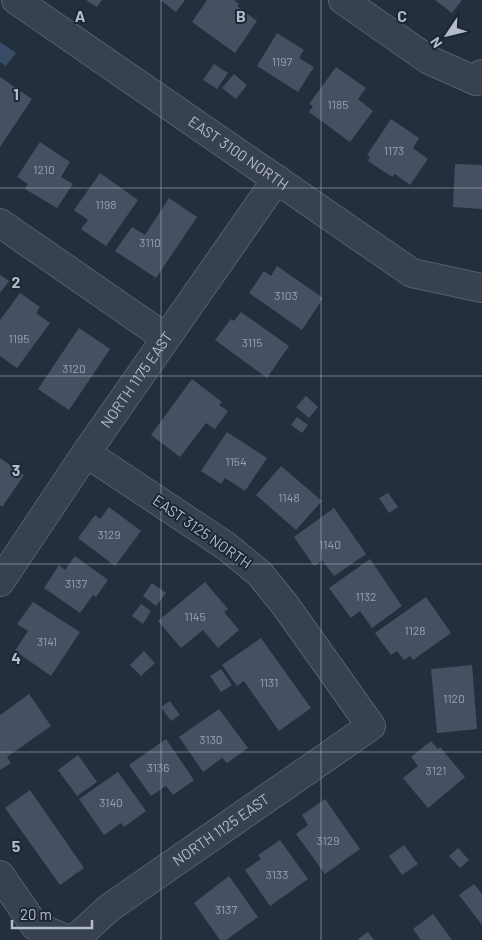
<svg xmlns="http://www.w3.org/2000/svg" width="482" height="940" font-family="Barlow,sans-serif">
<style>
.water{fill:#394c67}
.building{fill:#455162}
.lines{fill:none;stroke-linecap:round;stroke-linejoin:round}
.street-casing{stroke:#565f6c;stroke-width:30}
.street{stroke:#38414e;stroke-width:28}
.grid{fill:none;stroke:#b4bcc9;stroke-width:1;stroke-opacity:0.55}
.labels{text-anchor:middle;stroke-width:4;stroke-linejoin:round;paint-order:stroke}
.number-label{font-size:12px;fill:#98a1af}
.street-label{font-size:15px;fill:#b4bcc9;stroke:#1d2633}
.grid-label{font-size:16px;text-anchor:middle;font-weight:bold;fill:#b4bcc9;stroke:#1d2633;stroke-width:4;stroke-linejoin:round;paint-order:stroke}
</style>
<rect width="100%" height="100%" fill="#242f3e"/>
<path class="water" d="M0,42l16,11 -10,13 -6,-4z"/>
<path class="building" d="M86,0h16l-5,7z
M160,0h25l-9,12z
M207,0h27l5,4 -2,2 20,15 -22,32 -43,-31z
M435,0h27l-10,13z
M277,33l27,17 -5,8 15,9 -16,25 -41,-26z
M214,64l14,9 -11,16 -14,-9z
M336,67l30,21 -8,11 15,12 -23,31 -41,-30 4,-6 -4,-2z
M234,74l13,11 -11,14 -14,-11z
M0,77l32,22 -32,48z
M391,119l28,19 -6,10 15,11 -18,26 -15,-11 -3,3 -24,-16 2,-4 -3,-2z
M40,142l30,20 -9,15 12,7 -16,24 -32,-19 3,-5 -11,-7z
M455,164l27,1v44l-29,-2z
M100,173l38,27 -32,46 -25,-17 7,-9 -14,-10z
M169,198l28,19 -41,61 -41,-27 17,-24 13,8z
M277,266l46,32 -21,32 -53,-37 15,-22 7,5z
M0,275l9,6 -9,12z
M20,293l20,14 -4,6 14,10 -33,45 -17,-12v-36z
M241,312l48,34 -22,32 -52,-38 16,-21 3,2z
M79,328l31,21 -41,61 -31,-21z
M192,379l30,23 -3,3 9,6 -13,18 -9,-6 -26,34 -29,-22z
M306,396l12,11 -9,11 -13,-11z
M297,417l11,8 -6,8 -11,-8z
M227,432l40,26 -22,33 -20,-13 -4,6 -20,-13z
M0,458l24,17 -22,32 -2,-2z
M281,466l41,35 -26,29 -40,-35z
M388,493l10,14 -9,6 -10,-15z
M109,507l32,24 -26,35 -37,-28 17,-23 5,4z
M334,508l32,46 -32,22 -12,-16 -8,6 -20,-29z
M75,556l33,24 -12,17 -3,-2 -13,18 -36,-25 15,-23 6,5z
M370,559l32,47 -30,22 -12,-17 -9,7 -22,-30z
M205,582l23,27 -4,3 15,18 -21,18 -15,-18 -22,18 -23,-27z
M152,583l14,10 -10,13 -13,-10z
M426,597l25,36 -38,27 -3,-4 -6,4 -7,-9 -6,4 -16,-22z
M33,602l47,30 -29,44 -36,-25 13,-20 -11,-7z
M141,604l10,7 -8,13 -11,-8z
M261,638l50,70 -32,23 -35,-50 -7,5 -15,-21z
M144,651l11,12 -14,13 -11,-11z
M472,665l5,64 -40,4 -6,-64z
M221,669l11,16 -11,7 -11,-16z
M29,694l22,32 -44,31 4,6 -11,7v-55z
M170,701l10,14 -9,6 -10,-14z
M219,709l29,39 -21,15 -5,-5 -19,14 -24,-35z
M166,739l28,41 -21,15 -7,-9 -15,10 -22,-31z
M431,741l7,8 2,-2 25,30 -37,31 -25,-30 15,-12 -7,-9z
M78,755l19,27 -20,14 -19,-26z
M118,772l28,39 -22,16 -3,-4 -17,12 -25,-36z
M30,790l54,78 -24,17 -55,-77z
M325,799l35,50 -35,25 -29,-40 12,-9 -6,-10z
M280,840l28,39 -38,27 -25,-36 16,-11 -3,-4z
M404,845l14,19 -16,11 -13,-19z
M458,848l11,12 -9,8 -11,-12z
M229,876l29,41 -32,23h-6l-26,-37z
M474,884l8,10v31l-23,-30z
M433,914l19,26h-31l-8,-11z
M368,932l6,8h-15l-1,-1z"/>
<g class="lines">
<defs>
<g id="street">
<path id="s1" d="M16,0l396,273 70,15"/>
<path d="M343,0l86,60 47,21 6,-7"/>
<path d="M0,223l166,115"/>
<path id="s2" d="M0,582l86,-129 191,-274"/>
<path d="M0,875l35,51 34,14"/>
<path id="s3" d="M74,940l35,-32 262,-182 -86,-121 -25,-31 -34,-28 -140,-93"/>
</g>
</defs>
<use href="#street" class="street-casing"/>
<use href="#street" class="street"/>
</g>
<path class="grid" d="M161,0v940M321,0v940M0,188h482M0,376h482M0,564h482M0,752h482"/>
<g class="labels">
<g class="number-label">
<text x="282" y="66">1197</text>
<text x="338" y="109">1185</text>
<text x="394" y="155">1173</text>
<text x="44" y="174">1210</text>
<text x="106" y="209">1198</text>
<text x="150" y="247">3110</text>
<text x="286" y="300">3103</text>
<text x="19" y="343">1195</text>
<text x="252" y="347">3115</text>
<text x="74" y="373">3120</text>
<text x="236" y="466">1154</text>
<text x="289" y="502">1148</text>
<text x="109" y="539">3129</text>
<text x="330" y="549">1140</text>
<text x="76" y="588">3137</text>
<text x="366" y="601">1132</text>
<text x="195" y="621">1145</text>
<text x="415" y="635">1128</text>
<text x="47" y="646">3141</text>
<text x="269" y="687">1131</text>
<text x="454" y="703">1120</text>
<text x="211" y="744">3130</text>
<text x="158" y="772">3136</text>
<text x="436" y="775">3121</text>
<text x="111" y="807">3140</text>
<text x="328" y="845">3129</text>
<text x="277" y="879">3133</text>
<text x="226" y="914">3137</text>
</g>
<g class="street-label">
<text dy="5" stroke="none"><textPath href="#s1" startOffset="270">EAST 3100 NORTH</textPath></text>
<text dy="5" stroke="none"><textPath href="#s2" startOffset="244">NORTH 1175 EAST</textPath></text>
<text transform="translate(202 532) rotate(35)" y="5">EAST 3125 NORTH</text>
<text dy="5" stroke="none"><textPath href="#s3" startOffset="184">NORTH 1125 EAST</textPath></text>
</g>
</g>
<g class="grid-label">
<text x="80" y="22">A</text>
<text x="241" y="22">B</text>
<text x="402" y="22">C</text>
<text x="16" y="100">1</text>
<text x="16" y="288">2</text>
<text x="16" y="476">3</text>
<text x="16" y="664">4</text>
<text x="16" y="852">5</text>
</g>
<g transform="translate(447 35) rotate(235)" stroke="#1d2633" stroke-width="4" paint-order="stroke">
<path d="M0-4L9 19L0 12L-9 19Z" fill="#b4bcc9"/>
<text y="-8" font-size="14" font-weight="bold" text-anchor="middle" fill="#b4bcc9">N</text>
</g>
<path d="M12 920v8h80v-8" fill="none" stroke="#b4bcc9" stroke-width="2.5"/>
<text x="20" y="920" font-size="15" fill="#b4bcc9" stroke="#1d2633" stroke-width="4" paint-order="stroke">20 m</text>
</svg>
